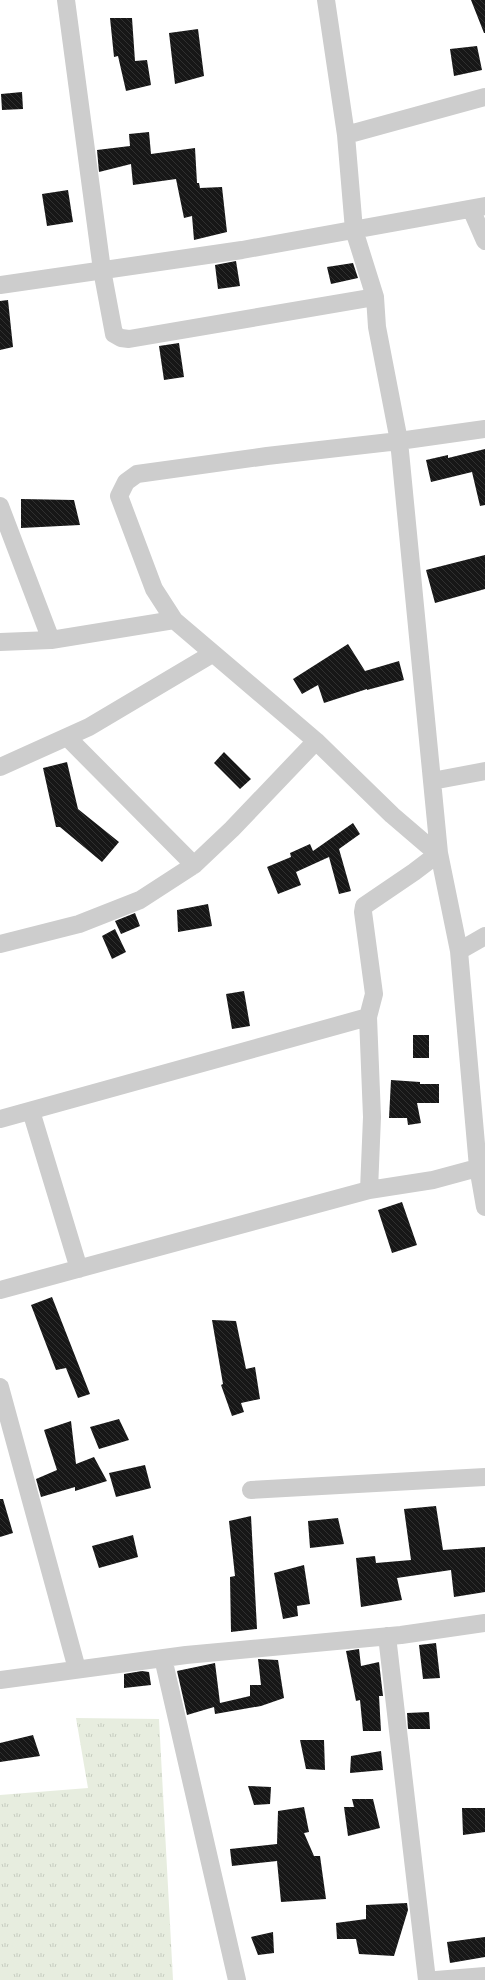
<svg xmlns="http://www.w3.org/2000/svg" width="485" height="1980" font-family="'Sofia Sans Condensed',sans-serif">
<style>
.grass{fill:url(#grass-tufts)}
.building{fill:url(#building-back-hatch)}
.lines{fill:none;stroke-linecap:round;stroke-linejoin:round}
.street{stroke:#cdcdcd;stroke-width:18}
</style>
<defs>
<pattern id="grass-tufts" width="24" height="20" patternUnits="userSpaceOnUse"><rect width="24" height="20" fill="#e7eddf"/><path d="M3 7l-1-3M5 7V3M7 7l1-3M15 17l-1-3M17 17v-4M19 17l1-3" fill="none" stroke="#c6ccc0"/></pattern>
<pattern id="building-back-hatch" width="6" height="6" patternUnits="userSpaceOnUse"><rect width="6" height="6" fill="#171717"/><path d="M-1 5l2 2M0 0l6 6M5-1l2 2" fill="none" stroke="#303030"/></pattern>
</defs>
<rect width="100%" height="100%" fill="#fff"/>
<path class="grass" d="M76,1718l83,1 14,261h-173v-185l88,-7z"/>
<path class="building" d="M471,0h14v33h-1z
M110,18h22l3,43 12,-1 4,25 -25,6 -8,-35 -4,1z
M198,29l6,47 -29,8 -6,-51z
M477,46l5,24 -28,6 -4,-27z
M22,92l1,17 -21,1 -1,-16z
M149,132l2,22 44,-6 2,35h2l1,5 22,-1 5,45 -33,8 -2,-24 -8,2 -8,-39 -43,6 -2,-21 -32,8 -2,-22 33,-4 -1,-12z
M68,190l5,32 -26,4 -5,-32z
M236,261l4,25 -22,3 -3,-24z
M353,263l5,15 -27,6 -4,-17z
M8,300l5,47 -13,3v-49z
M179,343l5,34 -20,3 -5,-34z
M485,449v56l-5,1 -8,-34 -41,10 -5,-22 22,-5v3z
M21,499l53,1 6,25 -59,3z
M485,555v34l-50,14 -9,-33z
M348,644l17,27 34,-10 5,19 -37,10v-1l-43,14 -6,-18 -16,9 -9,-15z
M224,752l27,27 -11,10 -26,-26z
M67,762l11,47 41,33 -17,20 -42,-35h-4l-13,-59z
M353,823l7,11 -21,15 12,42 -12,3 -10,-37 -33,15 5,13 -23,9 -11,-27 24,-10 -1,-4 20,-9 3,7z
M208,904l4,22 -34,6 -1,-22z
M135,913l5,13 -19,8 -6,-13z
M115,929l11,23 -14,7 -10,-23z
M244,991l6,35 -18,3 -6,-35z
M413,1035h16v23h-16z
M391,1080l29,2v2h19v19h-22l4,20 -13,2 -1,-7h-18z
M402,1202l15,43 -25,8 -14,-43z
M52,1297l38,97 -12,4 -12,-30 -10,2 -25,-65z
M212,1320l24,1 10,48 9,-2 5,32 -19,4 3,9 -12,4 -11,-31 2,-1z
M119,1419l10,21 -30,9 -9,-22z
M71,1421l5,43 18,-7 13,24 -32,10v-4l-34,10 -5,-18 21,-9 -13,-40z
M145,1465l6,23 -35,9 -7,-24z
M0,1499h3l10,34 -13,4z
M436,1506l7,44 42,-3v45l-31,5 -3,-27 -54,8 5,22 -41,7 -5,-49 19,-2 1,7 35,-3 -7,-51z
M251,1516l6,113 -26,3 -1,-55 5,-1 -6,-55z
M338,1518l6,26 -34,4 -2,-27z
M133,1535l5,22 -39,11 -7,-22z
M304,1565l6,39 -13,2 1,10 -15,3 -9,-46z
M436,1643l4,35 -17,1 -4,-34z
M359,1649l2,17 18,-4 4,34h-4l2,35h-18l-3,-31 -4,1 -10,-50z
M258,1659l20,1 6,38 -23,8 -46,8 -1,-7 -27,8 -10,-44 38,-8 5,40 30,-7v-11h11z
M142,1671l7,1 2,13 -27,3v-14z
M429,1712l1,17h-22l-1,-16z
M33,1735l7,21 -40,6v-19z
M300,1740h24l1,30 -19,-1z
M381,1751l2,19 -33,3 1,-17z
M248,1786l23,1 -1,17 -16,1z
M352,1799h21l7,29 -32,8 -4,-29h10z
M304,1807l5,25 -5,1 10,23h6l6,43 -45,3 -4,-41 -45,5 -2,-17 47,-5 1,-33z
M462,1808h23v24l-22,3z
M407,1903l1,7 -14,46 -35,-2 -3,-15h-19l-1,-16 30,-4v-14z
M273,1932l1,21 -16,2 -7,-18z
M485,1937v20l-35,6 -3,-21z"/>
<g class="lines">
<path class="street" d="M66,0l36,270 12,64 7,4 8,1 246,-42
M326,0l20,135 8,95 21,67 2,30 22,114 40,412 20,98 19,216 7,40
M346,135l139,-38
M471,209l14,32
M0,285l242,-35 243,-44
M0,506l51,134
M0,642l51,-2 123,-20
M68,738l126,127
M0,767l89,-40 123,-73
M432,781l53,-10
M439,853l-12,-8 -35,-30 -76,-74 -142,-121 -20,-31 -35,-93 7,-14 11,-8 130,-18 132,-15 86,-12
M0,944l79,-20 61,-24 54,-35 38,-36 84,-88
M459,951l26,-15
M31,1111l48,158
M0,1119l368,-102
M369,1190l3,-73 -4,-100 6,-23 -11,-82 1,-6 50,-34 25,-19
M0,1290l369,-100 64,-10 52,-14
M0,1387l77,282
M251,1490l234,-13
M387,1636l40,344
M163,1658l74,322
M0,1680l186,-25 215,-20 84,-12
M436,1980l49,-4"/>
</g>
</svg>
